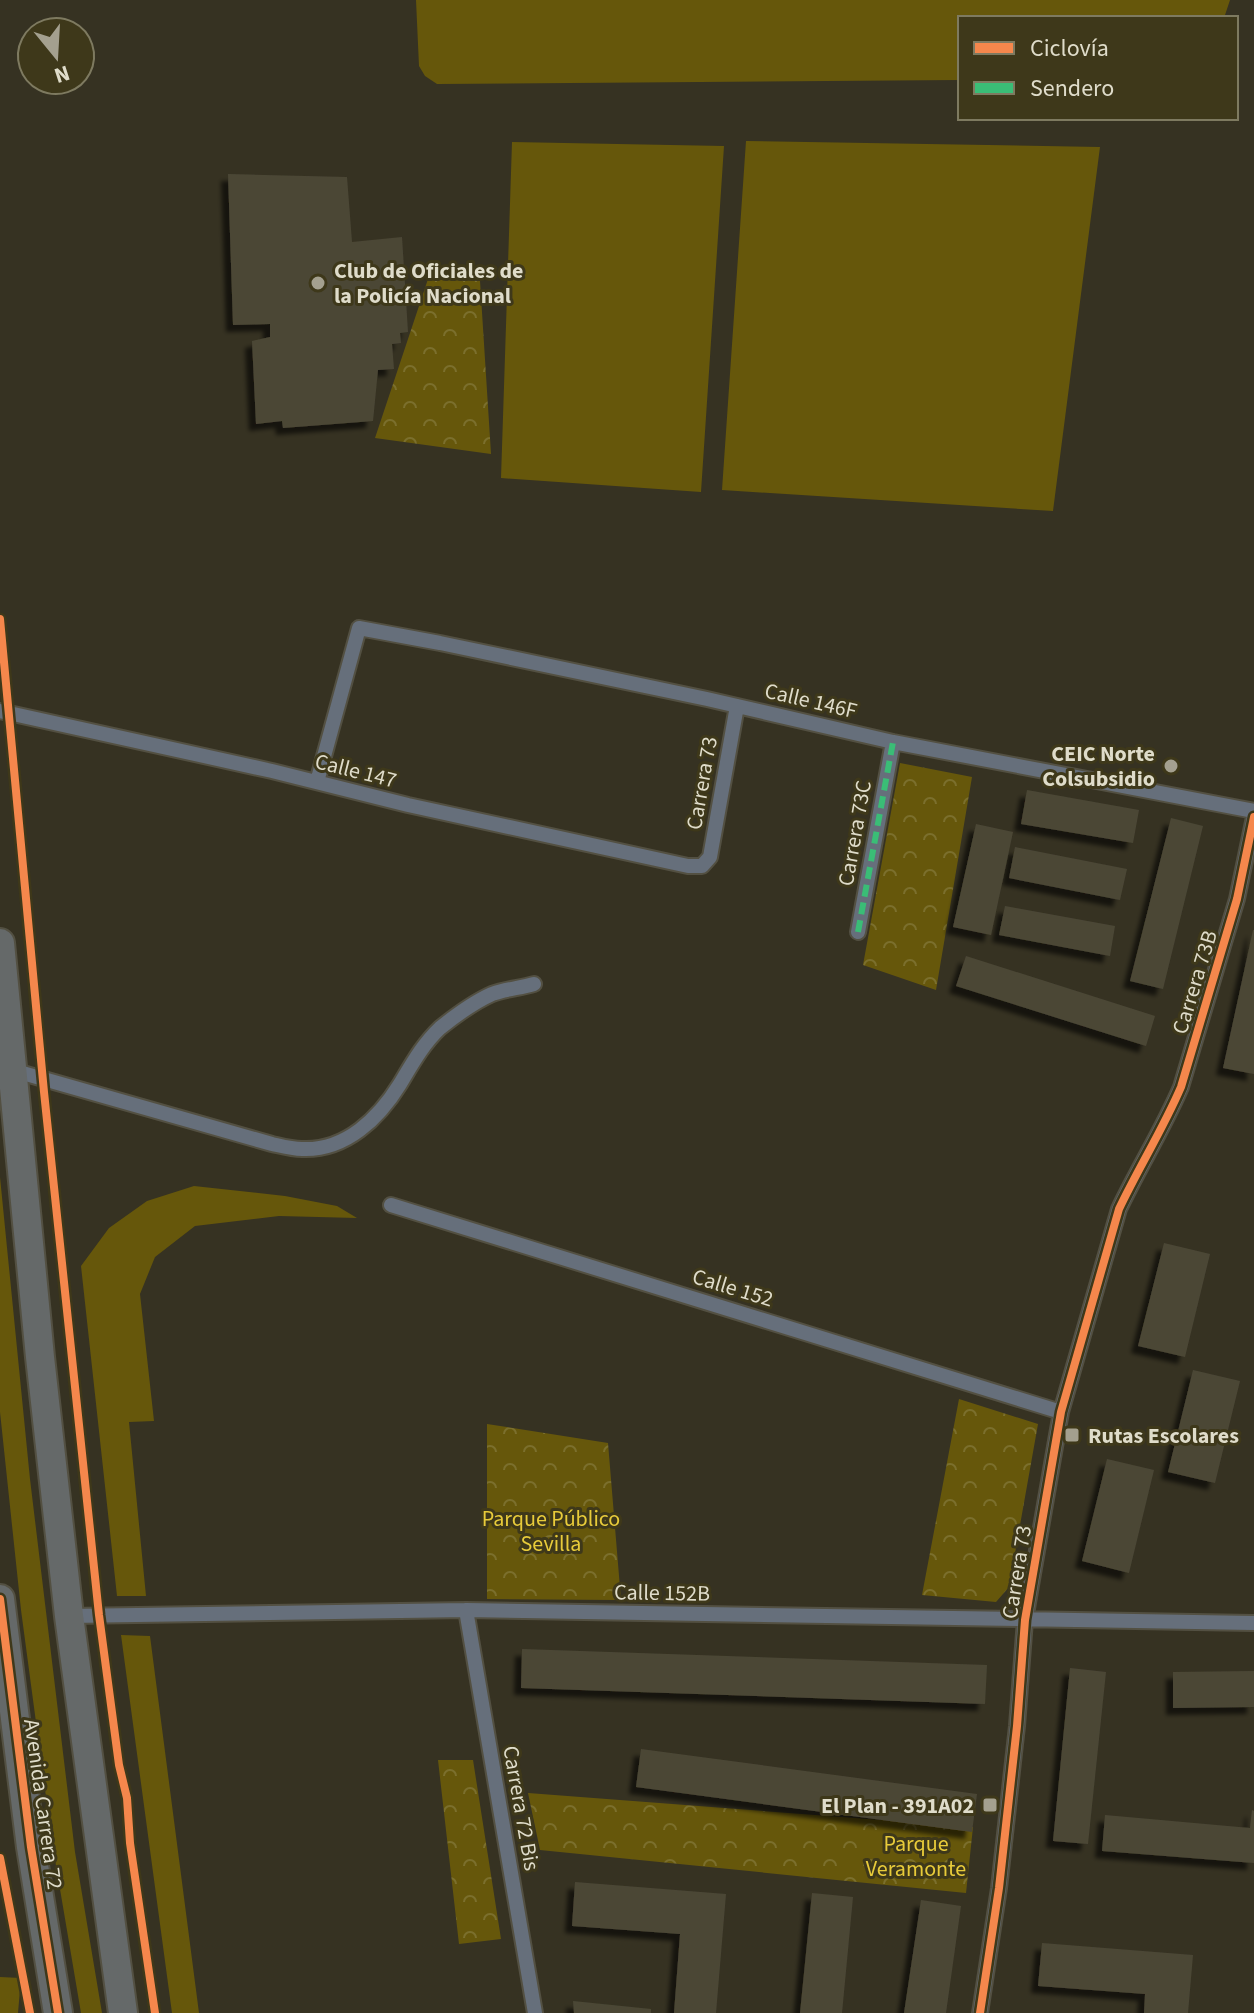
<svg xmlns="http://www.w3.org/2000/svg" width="1254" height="2013" font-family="'Source Sans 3',sans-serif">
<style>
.green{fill:#66570b}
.park{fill:url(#park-crowns)}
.building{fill:#4b4736;filter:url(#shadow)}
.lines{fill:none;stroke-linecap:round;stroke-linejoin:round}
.street-casing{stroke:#535042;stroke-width:18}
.highway-casing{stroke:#535042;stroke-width:32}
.street{stroke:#666f7b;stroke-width:14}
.highway{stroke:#656969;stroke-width:28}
.quiet{stroke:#3abd76;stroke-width:6;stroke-dasharray:12 6;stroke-linecap:butt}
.cycleway-casing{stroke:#3e381a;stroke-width:13}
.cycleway{stroke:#f5874c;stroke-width:8}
.poi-dot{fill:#a4a08f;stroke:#3e381a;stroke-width:3}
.labels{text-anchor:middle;stroke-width:6;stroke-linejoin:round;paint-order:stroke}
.poi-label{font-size:22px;font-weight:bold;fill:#dfdcca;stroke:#3e381a;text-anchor:start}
.street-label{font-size:22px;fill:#dfdcca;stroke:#3e381a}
.park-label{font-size:22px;fill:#e8cb3a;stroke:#3e381a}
</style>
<defs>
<pattern id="park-crowns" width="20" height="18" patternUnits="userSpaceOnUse" patternTransform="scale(2)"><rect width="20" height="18" fill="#66570b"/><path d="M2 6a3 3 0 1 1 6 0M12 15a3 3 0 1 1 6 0" fill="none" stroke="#7b6f2d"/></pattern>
<filter id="shadow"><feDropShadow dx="-7" dy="7" stdDeviation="2" flood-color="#0009"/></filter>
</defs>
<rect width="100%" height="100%" fill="#363222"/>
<path class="green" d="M416,0h814l-6,18h-264v62l-523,4 -12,-8 -6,-10z
M746,141l354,6 -47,364 -331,-21z
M512,142l212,4 -23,346 -200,-14z
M0,1177l30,302 45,373 27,161h-21l-29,-171 -31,-232 -21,-198z
M194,1186l91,10 52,10 20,12 -78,-2 -84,10 -40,31 -15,37 14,127 -25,1 17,174h-29l-36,-330 28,-38 38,-27z
M121,1635l29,1 49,377h-27z
M0,1977l21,1 -3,35h-18z"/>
<path class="park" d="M428,279l52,2 11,173 -116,-16z
M900,763l72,14 -36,213 -73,-25z
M959,1399l79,25 -29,163 -13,15 -74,-7z
M487,1424l121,19 13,157 -134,-1z
M438,1760h35l28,179 -42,5z
M528,1793l445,34 -7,66 -426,-43z"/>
<path class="building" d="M228,174l119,3 5,65 50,-5 6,95 -8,1 1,10 -9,1 2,25 -16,1 -5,51 -90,7 -1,-7 -26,3 -4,-83 18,-4v-13l-37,1z
M1027,790l112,20 -6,33 -112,-19z
M1171,818l32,8 -40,163 -33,-8z
M976,824l37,8 -22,103 -38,-8z
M1015,847l112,22 -7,31 -111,-22z
M1005,906l110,20 -5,30 -111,-21z
M1253,930h1v144l-31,-6z
M966,956l189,60 -9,30 -190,-60z
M1164,1243l46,11 -25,103 -47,-11z
M1193,1370l47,11 -25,102 -47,-11z
M1107,1459l47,11 -25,103 -47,-12z
M522,1649l465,16 -2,39 -464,-16z
M1070,1668l36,4 -18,172 -35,-3z
M1254,1671v36l-81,1v-36z
M641,1749l336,45 -5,38 -336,-45z
M1252,1810l2,1v52l-152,-12 3,-36 145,13z
M575,1882l151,12 -10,119h-42l6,-79 -108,-8z
M812,1893l41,4 -11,116h-42z
M921,1900l40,6 -15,107h-42z
M1042,1943l151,12 -5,58h-44l1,-19 -107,-8z
M573,2001l78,8v4h-77z"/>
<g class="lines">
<defs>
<path id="street" d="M0,711l272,60 136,34 280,61h14l8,-9 27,-151
M317,782l42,-154 81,15 267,56 186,43 361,69
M858,932l35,-190
M12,1070l260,74c9,2 20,5 30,5 44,2 77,-31 98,-65 12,-20 23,-40 40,-56 15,-12 34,-26 52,-34 13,-5 29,-6 42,-10
M391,1205l670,207
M466,1610l69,403
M69,1616l397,-6 788,13
M980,2013l19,-125 18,-162 8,-106 36,-208 58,-203c20,-42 44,-80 62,-122l56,-188 17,-82"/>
<path id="highway" d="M0,943l40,414 29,259 54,397
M0,1599l31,248 27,166"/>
</defs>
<use href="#street" class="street-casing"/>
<use href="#highway" class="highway-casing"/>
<use href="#street" class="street"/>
<use href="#highway" class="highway"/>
<path class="quiet" d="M858,932l35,-190"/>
<defs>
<path id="cycleway" d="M0,619l44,473 55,523 20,150 8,33 3,45 25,170
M0,1599l31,248 27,166
M0,1858l30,155
M980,2013l19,-125 18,-162 8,-106 36,-208 58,-203c20,-42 44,-80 62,-122l56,-188 17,-82"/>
</defs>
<use href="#cycleway" class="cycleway-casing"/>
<use href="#cycleway" class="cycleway"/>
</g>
<g class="poi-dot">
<circle cx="318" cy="283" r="8"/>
<circle cx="1171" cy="766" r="8"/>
<rect x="1064" y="1427" width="16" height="16" rx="4"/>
<rect x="982" y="1797" width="16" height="16" rx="4"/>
</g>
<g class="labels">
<g class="poi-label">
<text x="334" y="278">Club de Oficiales de<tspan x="334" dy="25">la Policía Nacional</tspan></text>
<text x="1155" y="761" text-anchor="end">CEIC Norte<tspan x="1155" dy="25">Colsubsidio</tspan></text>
<text x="1088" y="1443">Rutas Escolares</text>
<text x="974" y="1813" text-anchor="end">El Plan - 391A02</text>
</g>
<g class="street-label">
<text transform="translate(811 700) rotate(13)" y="8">Calle 146F</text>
<text transform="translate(356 770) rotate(14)" y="8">Calle 147</text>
<text transform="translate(701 783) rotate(-80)" y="8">Carrera 73</text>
<text transform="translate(854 833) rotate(-80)" y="8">Carrera 73C</text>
<text transform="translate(1194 982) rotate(-73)" y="8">Carrera 73B</text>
<text transform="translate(733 1287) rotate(17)" y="8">Calle 152</text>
<text transform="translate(1016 1572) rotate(-81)" y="8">Carrera 73</text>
<text transform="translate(662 1592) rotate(1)" y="8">Calle 152B</text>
<text transform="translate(44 1804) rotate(82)" y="8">Avenida Carrera 72</text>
<text transform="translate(522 1808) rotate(80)" y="8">Carrera 72 Bis</text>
</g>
<g class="park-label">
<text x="551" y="1526">Parque Público<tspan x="551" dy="25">Sevilla</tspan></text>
<text x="916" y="1851">Parque<tspan x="916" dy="25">Veramonte</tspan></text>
</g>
</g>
<rect x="958" y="16" width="280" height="104" fill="#3e381a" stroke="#7e7a60" stroke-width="2"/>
<rect x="974" y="42" width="40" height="12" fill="#f5874c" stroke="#7e7a60" stroke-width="2"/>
<text x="1030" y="56" font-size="24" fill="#dfdcca">Ciclovía</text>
<rect x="974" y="82" width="40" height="12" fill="#3abd76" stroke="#7e7a60" stroke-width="2"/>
<text x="1030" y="96" font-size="24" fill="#dfdcca">Sendero</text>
<g transform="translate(56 56) rotate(162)"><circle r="38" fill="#3e381a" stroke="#7e7a60" stroke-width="2"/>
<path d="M0-6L14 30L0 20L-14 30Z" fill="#a4a08f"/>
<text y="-12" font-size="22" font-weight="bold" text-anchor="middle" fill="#dfdcca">N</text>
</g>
</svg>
